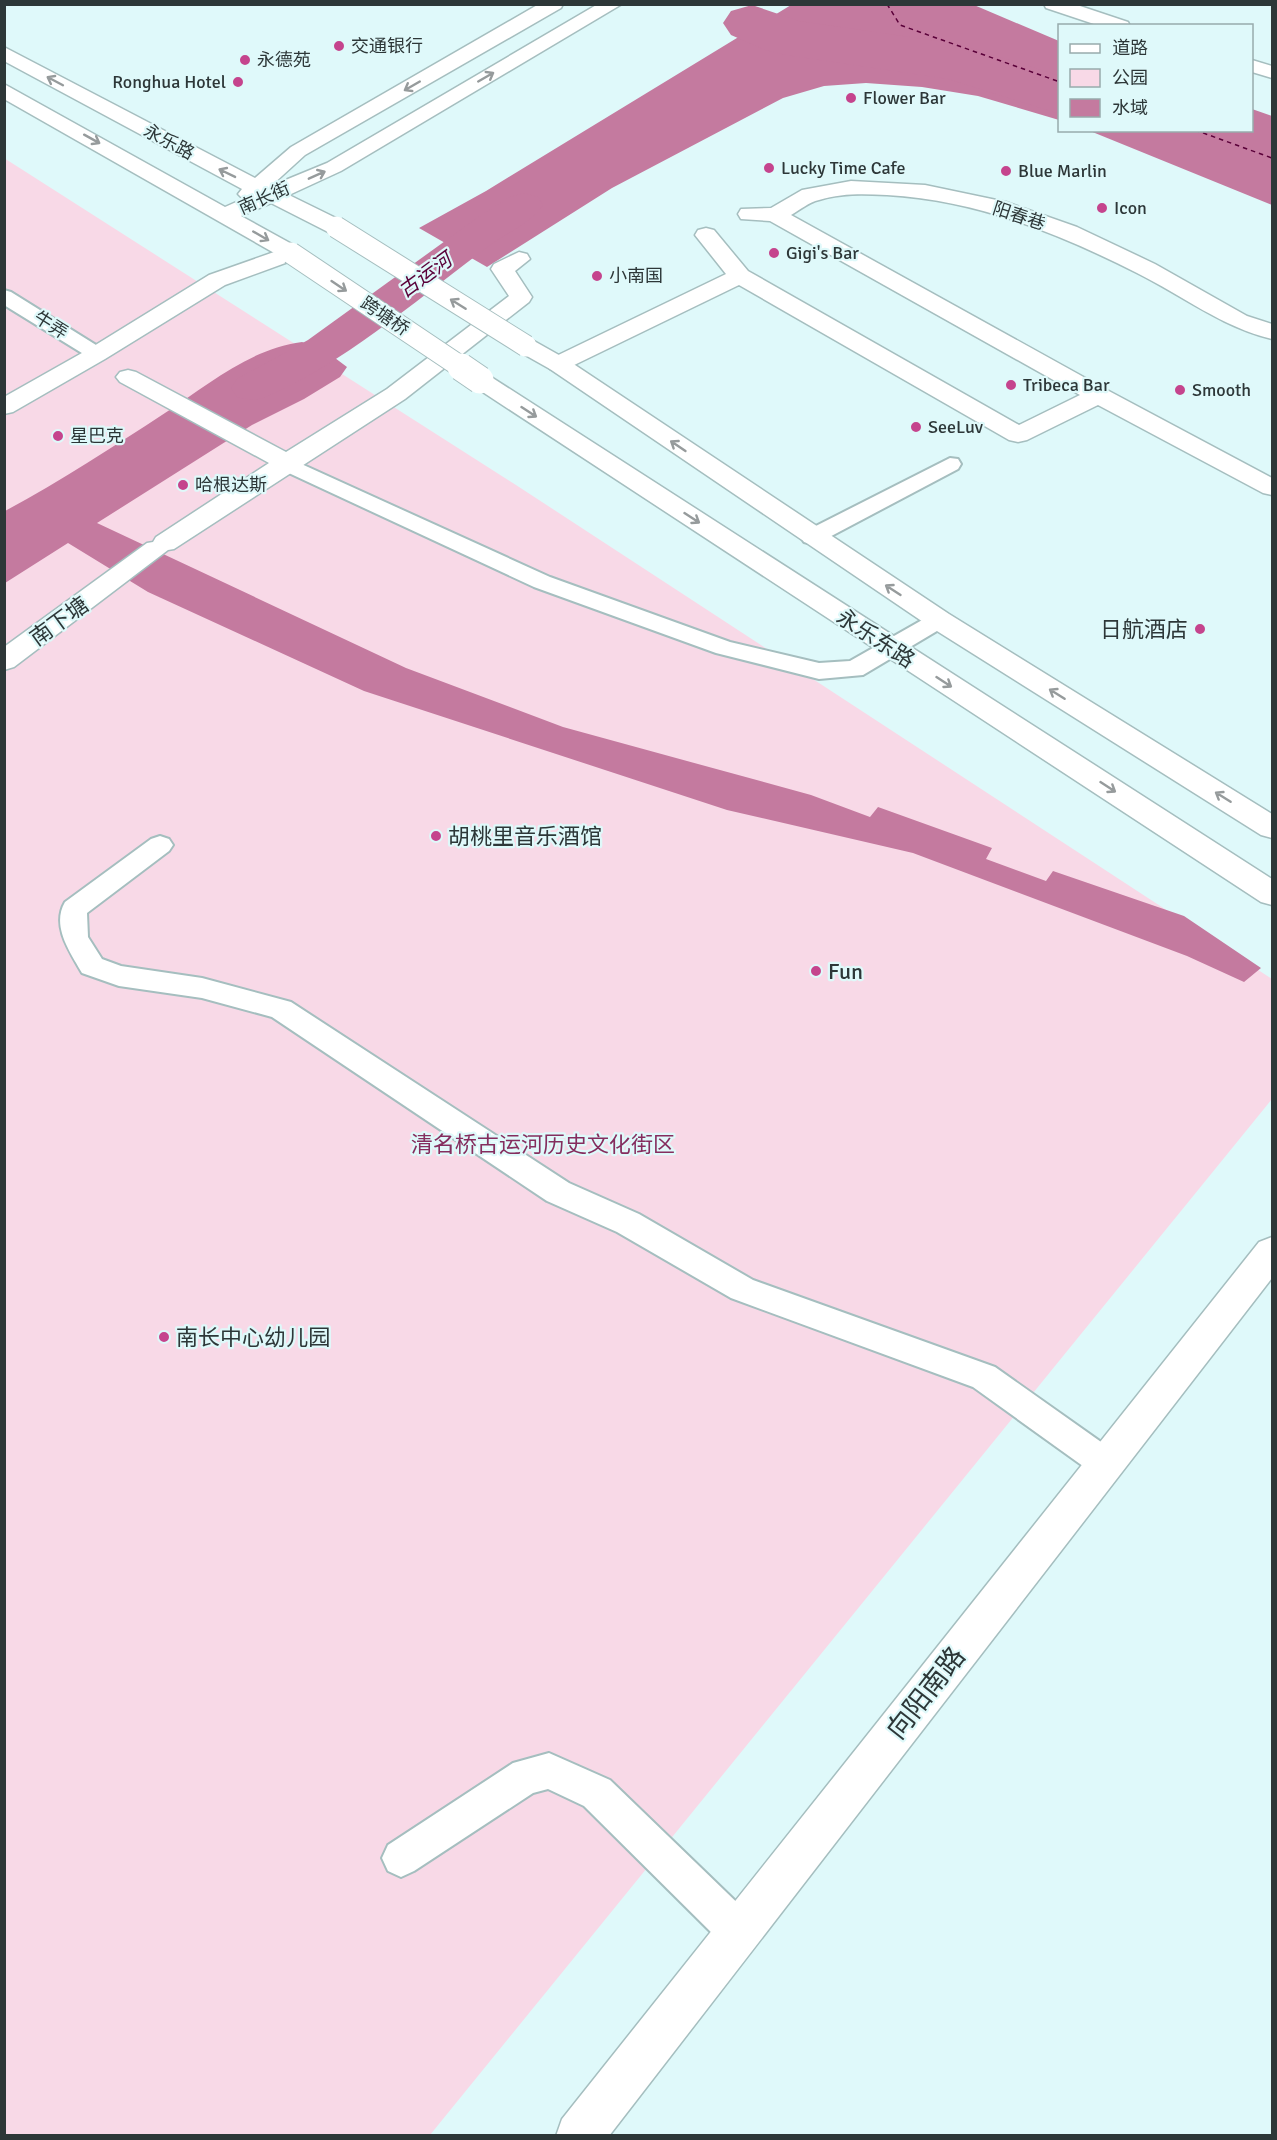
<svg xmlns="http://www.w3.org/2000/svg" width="1277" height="2140" font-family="Signika,'Noto Sans SC',sans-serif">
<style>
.green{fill:#f8d9e7}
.water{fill:#c47a9f}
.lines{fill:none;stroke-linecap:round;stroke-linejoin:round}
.canal{fill:#c47a9f;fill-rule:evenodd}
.river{fill:#c47a9f;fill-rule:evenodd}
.ferry{stroke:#5a0039;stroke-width:1.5;stroke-dasharray:4.5 4;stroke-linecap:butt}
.lane-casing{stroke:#a5bebf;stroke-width:4}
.street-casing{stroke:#a5bebf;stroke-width:3}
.secondary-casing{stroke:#a5bebf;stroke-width:3}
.lane{fill:#fff;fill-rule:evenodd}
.street{fill:#fff;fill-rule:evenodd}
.secondary{fill:#fff;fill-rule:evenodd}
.secondary-bridge-far1-casing{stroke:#a5bebf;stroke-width:23;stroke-linecap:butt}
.secondary-bridge-casing{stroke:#a5bebf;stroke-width:29;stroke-linecap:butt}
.secondary-bridge-far1{stroke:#fff;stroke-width:21}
.secondary-bridge{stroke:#fff;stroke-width:27}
.oneway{stroke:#969b9c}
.poi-dot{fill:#c5448d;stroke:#dff9fa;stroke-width:2}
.labels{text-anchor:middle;stroke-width:4.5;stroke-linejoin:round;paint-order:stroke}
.far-poi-label{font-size:18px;fill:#2d3738;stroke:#dff9fa;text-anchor:start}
.far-street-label{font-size:18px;fill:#2d3738;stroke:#dff9fa}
.far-water-label{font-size:20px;font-style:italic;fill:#5a0039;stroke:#dff9fa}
.street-label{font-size:22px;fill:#2d3738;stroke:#dff9fa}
.poi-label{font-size:22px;fill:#2d3738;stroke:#dff9fa;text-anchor:start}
.park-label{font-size:22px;fill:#852d5e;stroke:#dff9fa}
.near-street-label{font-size:27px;fill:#2d3738;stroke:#dff9fa}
</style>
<rect width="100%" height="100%" fill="#dff9fa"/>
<path class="green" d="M4,158l512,327 756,494v120l-842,1036h-425z"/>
<path class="water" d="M791,5h183l85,36v79l-81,-24 -56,-9 -56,-4 -42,3 -41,12 -171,90 -125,79 -68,-39 67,-37z
M1252,109l20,7v89l-182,-74 162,-1z
M302,342l21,7 24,18 -7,10 -36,22 -52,26 -155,98 309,145 157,59 248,68 59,22 8,-10 114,41 -6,11 60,22 7,-10 131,45 77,52 -17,14 -57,-26 -274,-103 -186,-43 -363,-119 -216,-99 -80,-49 -63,40v-72c54,-29 108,-64 160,-98 43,-28 84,-64 137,-71z"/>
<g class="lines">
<path class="canal" d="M524,193l14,4 5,8c-13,19 -40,30 -58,44 -66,49 -142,115 -217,147 -11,5 -20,4 -31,1l-6,-9 6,-9 71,-39 169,-122 33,-21z"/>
<path class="river" d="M752,5l47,16 159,23 102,32v38l-112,-35 -162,-24 -21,-5 -34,-15 -8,-12 8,-12z"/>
<path class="ferry" d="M887,4l13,21 160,57
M1195,130l77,28"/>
<defs>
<path id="lane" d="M4,290l7,2 93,58 3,4 -3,4h-14l-86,-53z
M286,457l264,120 180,65 89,21 31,-2 81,-46 8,-2 8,2 4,5 -4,5 -84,50 -44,4 -103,-26 -182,-66 -256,-119 -3,-5 3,-5z
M950,458l8,1 3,5 -3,5 -138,73 -8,2 -8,-2 -3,-5 3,-5z
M160,836l9,3 4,6 -4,6 -82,62 1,24 14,22 19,7 81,12 89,24 278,181 70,31 114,66 242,87 123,87 4,10 -4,10 -12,5 -12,-5 -121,-87 -242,-89 -114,-66 -70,-31 -275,-184 -70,-19 -83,-12 -37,-13c-12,-21 -31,-47 -17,-71l86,-63z
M549,1753l61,27 143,138 5,14 -5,14 -14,5 -14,-5 -141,-140 -36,-17 -15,4 -119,78 -13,6 -13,-6 -6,-13 6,-13 125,-82z"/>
<path id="street" d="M1044,4h30l54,18 2,4h-30l-54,-18z
M1252,60l20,6v12l-20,-6z
M851,181l74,4 81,17 71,25 78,37 92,52 25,8v15c-50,-12 -89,-43 -135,-66 -79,-40 -161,-73 -250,-78 -24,-1 -45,-2 -68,5 -10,2 -19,10 -28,15l316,175 165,88v17l-9,-2 -165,-88 -71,35 -9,2 -9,-2 -270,-155 -173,84 -8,2 -8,-2 -4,-5 4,-5 176,-85 -31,-39 3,-5 8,-2 8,2 34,41 271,154 61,-30 -310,-174 -29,-2 -3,-5 3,-5 30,-1 31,-18z
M291,246l8,2 3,5 -3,5 -74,27 -120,74 -92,53 -9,2v-17l85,-48 120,-74z
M519,252l8,2 3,5 -15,12 17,26 -3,5 -124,97 -231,150 -6,1 -154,117 -10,3v-23l143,-104 6,-1 3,-5 113,-74 -149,-81 -4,-5 4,-5 8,-2 8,2 150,80 101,-63 122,-93 -18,-27 3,-5z"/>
<path id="secondary" d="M539,4h24l-2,4 -256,147 -34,31 56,-23 271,-159h24l-281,167 -52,24 55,27 3,5 -3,5 -8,2 -8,-2 -57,-29 -30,13 58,32 3,5 -3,5 -8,2 -8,-2 -279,-159v-15l221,123 18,-8 -5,-5 4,-5 -238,-128v-14l251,131 36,-31z
M526,339l8,2 32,18 383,255 323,200v24l-11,-3 -332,-209 -379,-257 -32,-18 -4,-5 4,-5z
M480,373l8,2 784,504v26l-11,-3 -789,-517 -4,-5 4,-5z
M1272,1237v41l-663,858h-53l6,-17 697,-877z"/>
</defs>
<use href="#lane" class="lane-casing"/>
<use href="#street" class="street-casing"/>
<use href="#secondary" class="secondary-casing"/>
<use href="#lane" class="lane"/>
<use href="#street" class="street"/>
<use href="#secondary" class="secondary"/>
<defs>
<path id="secondary-bridge-far1" d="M336,227l190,119
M291,253l173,116"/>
<path id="secondary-bridge" d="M461,367l19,13"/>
</defs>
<use href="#secondary-bridge-far1" class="secondary-bridge-far1-casing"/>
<use href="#secondary-bridge" class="secondary-bridge-casing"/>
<use href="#secondary-bridge-far1" class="secondary-bridge-far1"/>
<use href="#secondary-bridge" class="secondary-bridge"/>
</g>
<defs><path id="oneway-shaft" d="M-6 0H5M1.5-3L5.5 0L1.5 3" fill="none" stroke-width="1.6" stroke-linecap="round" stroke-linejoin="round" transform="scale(1.5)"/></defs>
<g class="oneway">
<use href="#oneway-shaft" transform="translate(486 77) rotate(-30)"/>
<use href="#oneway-shaft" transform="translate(55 81) rotate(-152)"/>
<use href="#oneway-shaft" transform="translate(412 86) rotate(150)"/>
<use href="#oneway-shaft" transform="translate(92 139) rotate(29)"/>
<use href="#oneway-shaft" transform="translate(227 173) rotate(-154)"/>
<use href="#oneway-shaft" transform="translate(317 175) rotate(-24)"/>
<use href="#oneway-shaft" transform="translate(261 236) rotate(30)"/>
<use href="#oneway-shaft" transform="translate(339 286) rotate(34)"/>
<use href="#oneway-shaft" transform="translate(458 304) rotate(-148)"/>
<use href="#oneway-shaft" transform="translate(529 412) rotate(33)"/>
<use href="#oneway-shaft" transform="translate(678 446) rotate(-146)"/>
<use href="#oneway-shaft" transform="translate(692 518) rotate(33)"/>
<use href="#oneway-shaft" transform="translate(893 590) rotate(-147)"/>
<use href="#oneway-shaft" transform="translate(944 682) rotate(33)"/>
<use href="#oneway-shaft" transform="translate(1057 694) rotate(-148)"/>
<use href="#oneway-shaft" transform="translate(1108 787) rotate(33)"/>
<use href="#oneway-shaft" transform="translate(1223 797) rotate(-148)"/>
</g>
<g class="poi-dot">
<circle cx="339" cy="46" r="6"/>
<circle cx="245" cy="60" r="6"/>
<circle cx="238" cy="82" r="6"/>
<circle cx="851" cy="98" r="6"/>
<circle cx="769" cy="168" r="6"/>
<circle cx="1006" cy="171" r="6"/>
<circle cx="1102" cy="208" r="6"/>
<circle cx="774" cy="253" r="6"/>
<circle cx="597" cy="276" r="6"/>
<circle cx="1011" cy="385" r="6"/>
<circle cx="1180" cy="390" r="6"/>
<circle cx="916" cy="427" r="6"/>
<circle cx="58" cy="436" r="6"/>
<circle cx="183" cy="485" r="6"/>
<circle cx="1200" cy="629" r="6"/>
<circle cx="436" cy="836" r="6"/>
<circle cx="816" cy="971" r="6"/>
<circle cx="164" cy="1337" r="6"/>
</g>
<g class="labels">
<g class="far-poi-label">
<text x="351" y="52">交通银行</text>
<text x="257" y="66">永德苑</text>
<text x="226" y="88" text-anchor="end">Ronghua Hotel</text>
<text x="863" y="104">Flower Bar</text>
<text x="781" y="174">Lucky Time Cafe</text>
<text x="1018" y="177">Blue Marlin</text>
<text x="1114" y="214">Icon</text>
<text x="786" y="259">Gigi's Bar</text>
<text x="609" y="282">小南国</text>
<text x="1023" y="391">Tribeca Bar</text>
<text x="1192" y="396">Smooth</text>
<text x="928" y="433">SeeLuv</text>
<text x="70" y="442">星巴克</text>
<text x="195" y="491">哈根达斯</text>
</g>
<g class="far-street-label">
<text transform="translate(169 142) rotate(28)" y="6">永乐路</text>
<text transform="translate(264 198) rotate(-24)" y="6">南长街</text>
<text transform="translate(1019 216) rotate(18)" y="6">阳春巷</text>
<text transform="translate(385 316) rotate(34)" y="6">跨塘桥</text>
<text transform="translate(51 325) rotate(32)" y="6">牛弄</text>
</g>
<g class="far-water-label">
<text transform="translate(425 275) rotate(-36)" y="7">古运河</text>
</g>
<g class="street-label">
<text transform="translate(59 621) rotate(-36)" y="8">南下塘</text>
<text transform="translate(876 638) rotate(33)" y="8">永乐东路</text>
</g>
<g class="poi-label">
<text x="1188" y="637" text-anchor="end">日航酒店</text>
<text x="448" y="844">胡桃里音乐酒馆</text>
<text x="828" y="979">Fun</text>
<text x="176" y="1345">南长中心幼儿园</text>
</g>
<g class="park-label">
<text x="543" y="1152">清名桥古运河历史文化街区</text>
</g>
<g class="near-street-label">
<text transform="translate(926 1693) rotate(-52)" y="9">向阳南路</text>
</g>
</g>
<rect width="1277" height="2140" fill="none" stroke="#2d3738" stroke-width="12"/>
<rect x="1058" y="24" width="195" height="108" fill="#dff9fa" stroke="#98abac" stroke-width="1.5"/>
<rect x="1070" y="44" width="30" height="9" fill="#ffffff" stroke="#98abac" stroke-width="1.5"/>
<text x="1112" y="54" font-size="18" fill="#2d3738">道路</text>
<rect x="1070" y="69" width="30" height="18" fill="#f8d9e7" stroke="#98abac" stroke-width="1.5"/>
<text x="1112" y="84" font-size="18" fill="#2d3738">公园</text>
<rect x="1070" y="99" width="30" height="18" fill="#c47a9f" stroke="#98abac" stroke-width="1.5"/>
<text x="1112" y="114" font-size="18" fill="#2d3738">水域</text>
</svg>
